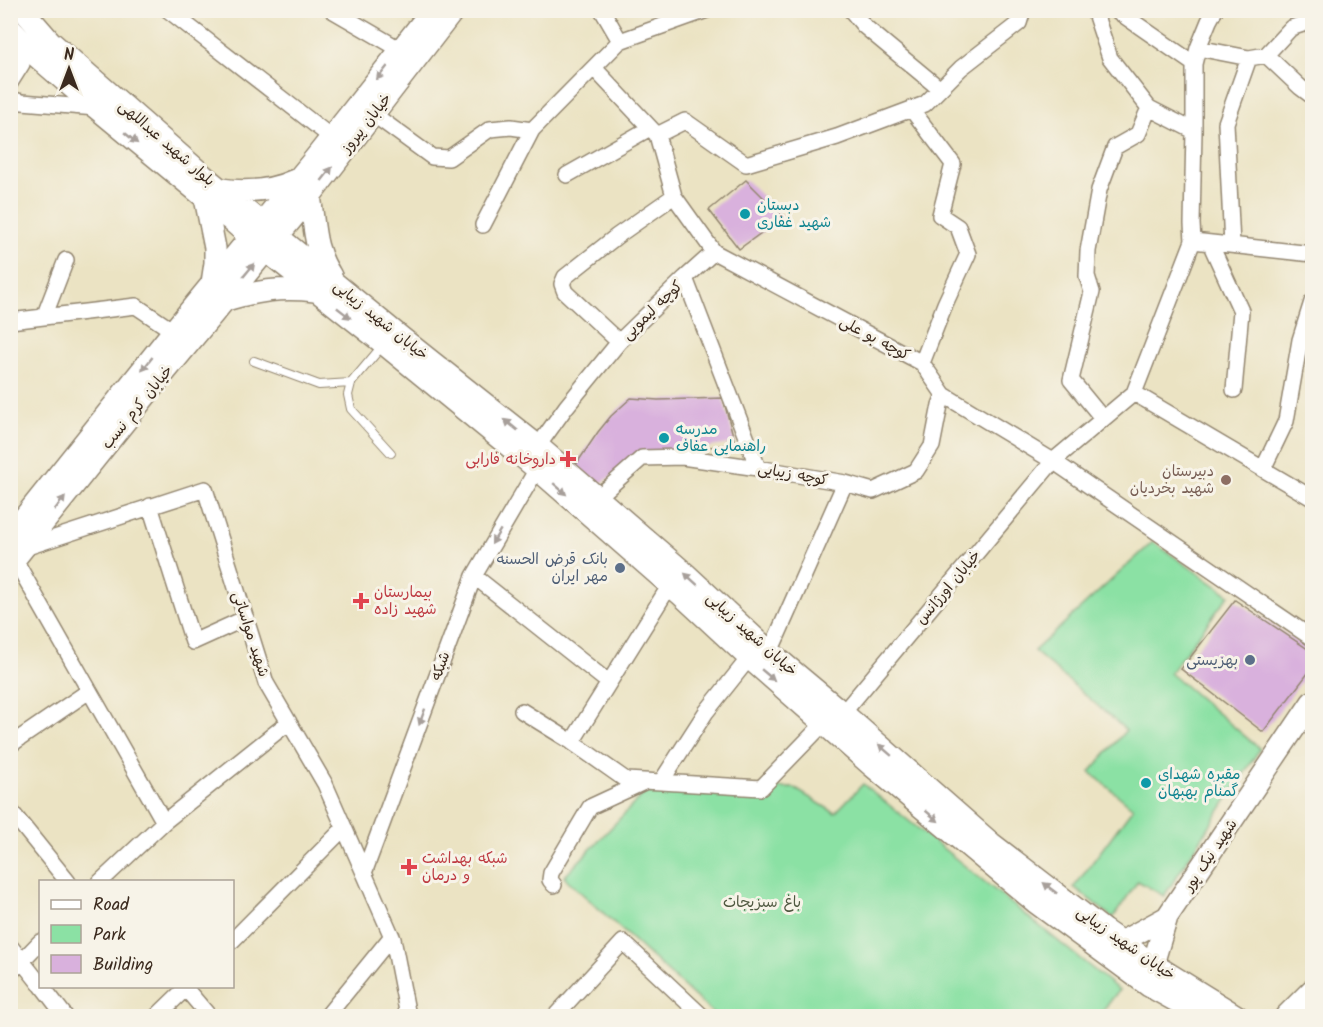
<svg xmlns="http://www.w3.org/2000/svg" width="1323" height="1027" font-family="Kalam,'Playpen Sans Arabic',sans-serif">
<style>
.green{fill:#8be1a4;stroke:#638661;stroke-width:1.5}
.building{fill:#d9b1dd}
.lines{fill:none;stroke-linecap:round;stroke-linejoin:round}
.lane-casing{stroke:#938670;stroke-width:10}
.street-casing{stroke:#938670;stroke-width:18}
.secondary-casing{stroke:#938670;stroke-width:24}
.lane{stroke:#fff;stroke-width:8}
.street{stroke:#fff;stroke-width:15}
.secondary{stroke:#fff;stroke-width:21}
.oneway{fill:#a79f9a}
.culture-dot{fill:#0f9aa8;stroke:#f7f3e8;stroke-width:2}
.health-dot{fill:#e0444e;stroke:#f7f3e8;stroke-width:2}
.education-dot{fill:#8d6e63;stroke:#f7f3e8;stroke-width:2}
.service-dot{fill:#5c6f8a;stroke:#f7f3e8;stroke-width:2}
.labels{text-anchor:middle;stroke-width:6;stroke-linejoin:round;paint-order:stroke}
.street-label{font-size:15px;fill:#3b2a1e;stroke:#f7f3e8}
.culture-label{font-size:15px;fill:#0d838f;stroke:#f7f3e8;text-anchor:start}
.health-label{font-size:15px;fill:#be3a42;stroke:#f7f3e8;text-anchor:start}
.education-label{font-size:15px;fill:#785e54;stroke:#f7f3e8;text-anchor:end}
.service-label{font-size:15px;fill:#4e5e75;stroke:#f7f3e8;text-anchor:end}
.park-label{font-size:15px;fill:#4f5840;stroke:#f7f3e8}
</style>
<rect width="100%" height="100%" fill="#f7f3e8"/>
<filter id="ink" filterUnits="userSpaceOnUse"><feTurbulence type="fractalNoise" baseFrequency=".0167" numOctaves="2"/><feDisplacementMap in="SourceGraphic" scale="12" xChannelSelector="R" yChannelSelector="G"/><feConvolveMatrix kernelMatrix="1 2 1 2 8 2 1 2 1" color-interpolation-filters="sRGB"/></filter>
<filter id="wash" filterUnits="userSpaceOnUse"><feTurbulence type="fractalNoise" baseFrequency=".008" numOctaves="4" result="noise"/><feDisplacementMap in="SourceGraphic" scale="24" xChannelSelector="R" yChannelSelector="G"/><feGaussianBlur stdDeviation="1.35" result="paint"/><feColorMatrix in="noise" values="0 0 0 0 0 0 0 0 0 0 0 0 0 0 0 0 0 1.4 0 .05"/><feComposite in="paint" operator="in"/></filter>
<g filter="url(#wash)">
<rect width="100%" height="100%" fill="#ebe3c3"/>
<path class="green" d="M1153,542l76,53 -59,78 90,76 -96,147 -26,-15 -25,37 -39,-31 59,-79 -43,-36 36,-42 -92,-79z
M863,784l256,206 -20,26h-383l-152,-139 84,-88 146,-1 41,25z"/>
<g id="blocks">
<path class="building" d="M746,180l37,37 -44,32 -30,-39z
M631,398l27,2 65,-2 12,45 -93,15 -46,28 -21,-20 23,-34 13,-16z
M1235,600l77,52v16l-49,64 -82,-63z"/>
</g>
</g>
<g filter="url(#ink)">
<use href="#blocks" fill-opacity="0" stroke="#938670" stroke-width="1.5"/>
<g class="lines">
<defs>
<path id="lane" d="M383,345l-32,38 -3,12 3,14 40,44
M254,361l65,24 32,-2"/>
<path id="street" d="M168,10l163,127
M332,10l69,40
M602,10l18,31 87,-31
M851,10l13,16 76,63
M1094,10l16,48 39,50 45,23 -2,93 1,17
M1116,10l78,54 4,-16 51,10
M1198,48l11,-27 6,-11
M1266,55l34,32 12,9
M1194,64v67
M594,68l63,67 17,61 40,56 208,111 22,32 109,66 259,177
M10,83l12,-19 1,-23
M10,99l12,3 74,6
M912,110l41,54 -13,51 18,12 10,27 -23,50 -23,59
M373,114l59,43 17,1 41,-29 21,-2 21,3
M657,135l28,-14 61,43 91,-27 88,-33 36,-36 58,-45 4,-13
M567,175l83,-47
M483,225l49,-95 88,-89
M1210,243l31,68 -7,79
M1232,245l-6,-122 23,-65 17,-3 25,-27 21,-7
M685,278l29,-26
M44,317l22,-57
M10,321l126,-15 37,25
M619,342l-54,-50 -3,-8 3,-7 52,-41 57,-40
M1134,393l178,105
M1103,419l-32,-39 21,-88 -5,-16 1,-25 11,-61 16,-43 23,-13 11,-26
M538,446l28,-39 53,-65 66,-64 73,190
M1263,469l23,-48 14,-81 12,-38
M598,497l44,-39 40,-1 76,11 87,15 28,8 43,-20 16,-25 8,-41 4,-10
M150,506l43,136 53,-24
M24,548l181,-59 61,194 59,101 68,155 15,77
M15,560l149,262
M474,576l134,106
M670,585l-98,157 54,38 35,2 45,-70 43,-54
M770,652l75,-169
M522,711l50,31
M843,713l210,-252 81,-68 59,-152 119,13
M10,745l79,-54
M661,782l100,6 63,-65
M10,810l58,72
M364,873l110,-297 63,-107
M100,882l64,-60 125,-100
M554,885l-4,-5 1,-7 39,-66 54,-25
M232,941l112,-113
M10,946l30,38
M10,973l30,-31
M42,986l23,30
M186,989l23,27
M157,1016l31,-30
M327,1016l65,-80
M555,1016l68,-74 79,74"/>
<path id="secondary" d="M23,10l27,31 153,134 199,163 136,108 148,128 84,78 73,61 148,130 113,87 49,34 84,52
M10,28l27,29 59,51 109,90 60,52 119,94 153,125 143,125 69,64 123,108 163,136 114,84 54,30
M221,189c26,4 50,2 74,-9
M310,196c5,31 3,52 21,80
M205,198l10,50v15l-3,20
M223,301c33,-10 57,-14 92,-10
M10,535l163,-204 142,-173 117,-148
M10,565l142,-177 145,-175 157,-203
M1121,942l46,-25
M1153,964l14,-47 145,-215
M1286,1016l26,-26"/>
</defs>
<use href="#lane" class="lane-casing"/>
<use href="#street" class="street-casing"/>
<use href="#secondary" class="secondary-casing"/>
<use href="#lane" class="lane"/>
<use href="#street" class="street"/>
<use href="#secondary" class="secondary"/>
</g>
<defs><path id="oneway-solid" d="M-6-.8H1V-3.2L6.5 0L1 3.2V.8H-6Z" transform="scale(1.5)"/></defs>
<g class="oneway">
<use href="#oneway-solid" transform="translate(382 73) rotate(129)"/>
<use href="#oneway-solid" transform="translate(131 138) rotate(40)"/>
<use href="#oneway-solid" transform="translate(327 174) rotate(-52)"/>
<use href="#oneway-solid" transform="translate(249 270) rotate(-50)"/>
<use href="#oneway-solid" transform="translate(344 313) rotate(38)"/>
<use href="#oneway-solid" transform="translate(147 364) rotate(128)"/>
<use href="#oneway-solid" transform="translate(511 425) rotate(-141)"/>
<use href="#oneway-solid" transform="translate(560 489) rotate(41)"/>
<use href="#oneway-solid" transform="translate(60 503) rotate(-52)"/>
<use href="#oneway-solid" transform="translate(496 537) rotate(121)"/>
<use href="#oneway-solid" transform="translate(691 579) rotate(-138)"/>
<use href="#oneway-solid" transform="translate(768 675) rotate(40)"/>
<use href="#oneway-solid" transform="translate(422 717) rotate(110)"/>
<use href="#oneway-solid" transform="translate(885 750) rotate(-139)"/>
<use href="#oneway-solid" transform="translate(932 816) rotate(40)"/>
<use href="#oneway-solid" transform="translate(1050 888) rotate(-142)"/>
</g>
</g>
<g class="culture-dot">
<circle cx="745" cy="214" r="6"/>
<circle cx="664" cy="438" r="6"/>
<circle cx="1146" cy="783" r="6"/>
</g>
<g class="health-dot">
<path d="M565 450h6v6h6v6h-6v6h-6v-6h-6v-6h6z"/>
<path d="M358 592h6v6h6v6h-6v6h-6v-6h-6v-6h6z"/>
<path d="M406 858h6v6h6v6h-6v6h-6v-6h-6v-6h6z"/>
</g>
<circle class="education-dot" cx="1226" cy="480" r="6"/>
<g class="service-dot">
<circle cx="620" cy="568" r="6"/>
<circle cx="1250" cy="660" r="6"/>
</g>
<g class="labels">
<g class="street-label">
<text transform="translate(366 123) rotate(-52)" y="5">خیابان پیروز</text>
<text transform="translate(167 143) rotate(41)" y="5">بلوار شهید عبداللهی</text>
<text transform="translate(652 310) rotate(-44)" y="5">کوچه لیمویی</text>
<text transform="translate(381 320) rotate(39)" y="5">خیابان شهید زیبایی</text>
<text transform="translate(875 338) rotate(28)" y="5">کوچه بو علی</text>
<text transform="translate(137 407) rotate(-51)" y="5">خیابان کرم نسب</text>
<text transform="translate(793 474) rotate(10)" y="5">کوچه زیبایی</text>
<text transform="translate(948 587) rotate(-50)" y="5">خیابان اورژانس</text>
<text transform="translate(251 634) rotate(72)" y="5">شهید مواساتی</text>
<text transform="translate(752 634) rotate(42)" y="5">خیابان شهید زیبایی</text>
<text transform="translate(440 666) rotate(-70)" y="5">شبکه</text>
<text transform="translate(1210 855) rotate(-56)" y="5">شهید نیک پور</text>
<text transform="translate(1126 943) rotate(35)" y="5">خیابان شهید زیبایی</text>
</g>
<g class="culture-label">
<text x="757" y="210">دبستان<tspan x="757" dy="17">شهید غفاری</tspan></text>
<text x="676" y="434">مدرسه<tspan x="676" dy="17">راهنمایی عفاف</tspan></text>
<text x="1158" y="779">مقبره شهدای<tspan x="1158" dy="17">گمنام بهبهان</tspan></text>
</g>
<g class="health-label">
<text x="556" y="464" text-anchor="end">داروخانه فارابی</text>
<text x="374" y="597">بیمارستان<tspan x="374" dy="17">شهید زاده</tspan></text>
<text x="422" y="863">شبکه بهداشت<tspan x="422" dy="17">و درمان</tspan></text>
</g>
<g class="education-label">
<text x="1214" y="476">دبیرستان<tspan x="1214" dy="17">شهید بخردیان</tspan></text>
</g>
<g class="service-label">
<text x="608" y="564">بانک قرض الحسنه<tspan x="608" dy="17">مهر ایران</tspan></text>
<text x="1238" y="665">بهزیستی</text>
</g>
<g class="park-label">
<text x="762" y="907">باغ سبزیجات</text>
</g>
</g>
<rect width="1323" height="1027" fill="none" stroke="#f7f3e8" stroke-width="36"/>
<rect x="39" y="880" width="195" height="108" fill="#f7f3e8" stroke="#aca397" stroke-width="1.5"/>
<rect x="51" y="900" width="30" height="9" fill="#ffffff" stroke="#aca397" stroke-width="1.5"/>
<text x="93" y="910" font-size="18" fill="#3b2a1e">Road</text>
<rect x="51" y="925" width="30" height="18" fill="#8be1a4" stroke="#aca397" stroke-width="1.5"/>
<text x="93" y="940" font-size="18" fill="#3b2a1e">Park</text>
<rect x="51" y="955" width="30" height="18" fill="#d9b1dd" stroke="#aca397" stroke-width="1.5"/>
<text x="93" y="970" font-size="18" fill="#3b2a1e">Building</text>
<g transform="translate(69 69)" stroke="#f7f3e8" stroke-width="4.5" paint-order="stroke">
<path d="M0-4.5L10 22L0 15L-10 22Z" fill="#3b2a1e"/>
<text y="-9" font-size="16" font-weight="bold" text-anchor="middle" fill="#3b2a1e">N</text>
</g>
</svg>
